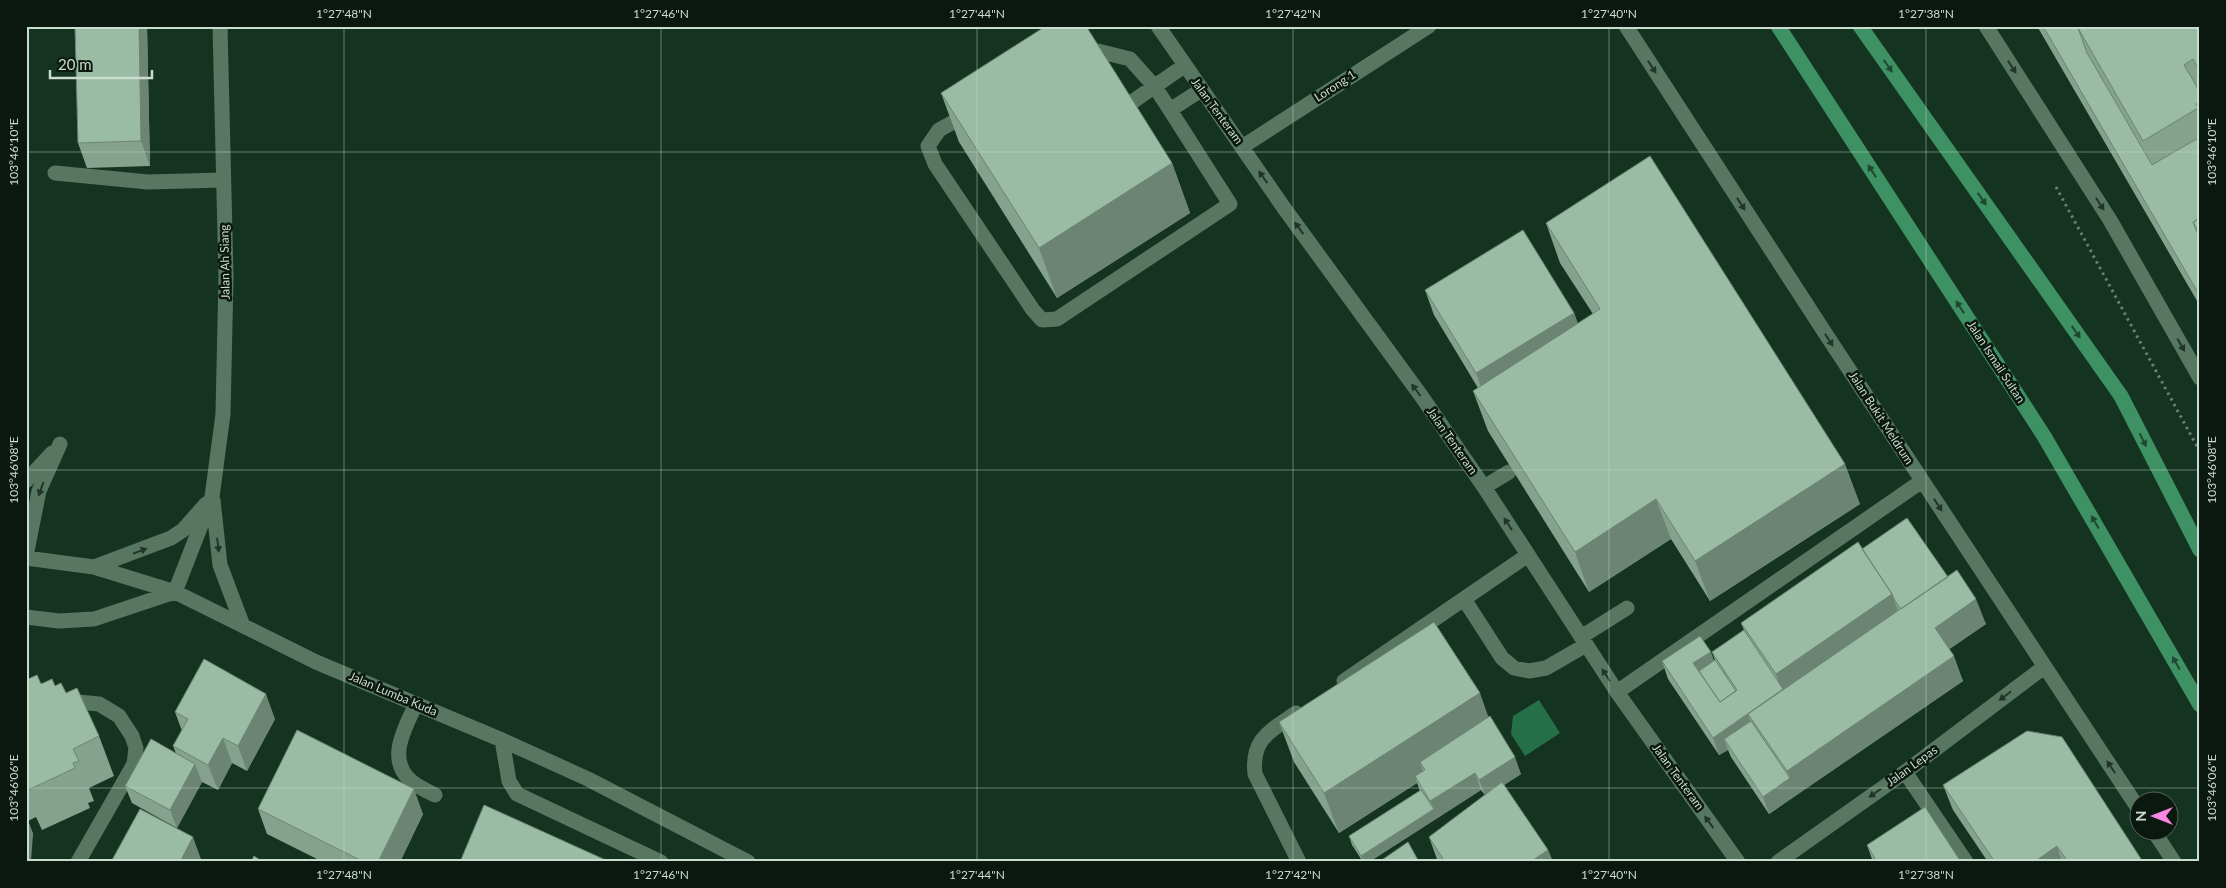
<svg xmlns="http://www.w3.org/2000/svg" width="2226" height="888" font-family="Lato,sans-serif">
<style>
.water{fill:#257046}
.lines{fill:none;stroke-linecap:round;stroke-linejoin:round}
.path{stroke:#678070;stroke-width:3;stroke-dasharray:2.5 4;stroke-linecap:butt}
.minor{stroke:#577762;stroke-width:15}
.major{stroke:#3e9163;stroke-width:15}
.wall{fill:#84a28e}
.shaded-wall{fill:#6c8474}
.building{fill:#9abca5;stroke:#6c8474}
.oneway{fill:#1f4831}
.oneway2{fill:#223428}
.ticks{fill:none;stroke:#cadccf;stroke-width:1;stroke-opacity:0.45}
.labels{text-anchor:middle;stroke-width:5;stroke-linejoin:round;paint-order:stroke}
.street-label{font-size:12px;fill:#cadccf;stroke:#0b180f}
.neatline{fill:none;stroke:#cadccf;stroke-width:2}
.ticks-label{font-size:12px;text-anchor:middle;fill:#cadccf}
</style>
<rect width="100%" height="100%" fill="#153321"/>
<path class="water" d="M1539,700l21,33 -35,23 -14,-22 2,-18z"/>
<g class="lines">
<path class="path" d="M2056,187l144,265"/>
<path class="minor" d="M1158,26l126,182 138,189 62,90 133,205 121,170
M1626,26l203,313 309,469
M1986,26l124,194 90,158
M1081,51h17l32,8 25,28 15,23 60,94 -173,115 -15,1 -9,-10 -98,-146 -7,-18 11,-16z
M1132,102l52,-36
M1170,110l31,-20
M1242,147l187,-121
M55,173l93,9 75,-2
M26,481l26,-28
M1484,487l25,-15
M213,500l7,65 23,61
M26,556l13,-65 21,-47
M26,558l68,9 81,25 141,70 186,78 86,39 160,83
M94,567l77,-29 12,-8 23,-26
M175,592l37,-95 11,-83 3,-137 -6,-251
M1464,599l38,59 12,10 15,3 17,-3 40,-23
M26,617l33,4 35,-2 81,-27
M1581,637l46,-29
M1344,681l184,-126
M1617,692l305,-211
M26,697l73,7 20,12 13,20 4,12 -2,16 -56,98
M416,704c-11,24 -30,55 -5,77 7,6 16,10 24,14
M1296,713c-26,18 -45,26 -41,61l44,88
M502,740l7,41 8,13 144,68
M1905,772l61,90
M2153,830l21,32
M1778,862l127,-90 139,-105"/>
<path class="major" d="M1778,26l266,410 156,269
M1860,26l261,370 79,154"/>
</g>
<path class="wall" d="M147,26l3,140 -63,2 -9,-25z
M2037,26h163v280z
M941,93l231,70 18,50 -133,85 -98,-156z
M1546,223l314,281 -150,97 -39,-62 -82,53 -101,-161 -15,-40 5,-3 -44,-73 -9,-25 149,23 4,11 15,-10 -33,-51z
M1862,549l86,28 38,47 -37,25 14,32 -194,133 -38,-57 -3,-7 -9,5 -51,-76 -6,-18h52l1,-1 -3,-8 32,-22 -3,-7z
M26,680l29,6 11,7 33,43 15,40 -25,12 5,13 -6,2 2,5 -48,22 -6,-13 -8,4 5,13 -7,28z
M175,712l100,7 -28,52 -15,-8 -14,27 -16,-8 -25,46 -45,-25 -7,-17 51,-33 -3,-7 9,-15z
M1489,717l32,57 -17,11 44,65 5,12h-115l-9,-25 56,-42 -4,-5 -112,72h-6l-11,-17 -3,-9 71,-45 -3,-8 -78,50 -45,-71 -15,-40z
M1943,785l200,77h-155l-35,-52z
M258,809l165,5 -23,48h-77l-56,-28z
M1867,845l94,17h-88z"/>
<path class="shaded-wall" d="M139,26h8l3,140 -9,-25z
M1172,163l18,50 -133,85 -18,-50z
M1574,313l9,25 -98,60 -9,-25z
M1845,464l15,40 -150,97 -15,-40z
M1656,499l15,40 -82,53 -14,-40z
M1892,594l9,25 -119,73 -6,-18z
M1976,599l10,25 -42,29 -9,-25z
M1711,652l6,17 -15,10 -9,-16z
M1954,656l9,25 -194,133 -6,-17 27,-19 -3,-7z
M1480,693l14,40 -69,37 -5,-8 5,16 -10,-2 2,7 -78,50 -15,-40z
M266,694l9,25 -28,52 -9,-25z
M1748,714l7,18 -31,7 4,11 -9,5 -6,-17z
M223,738l9,25 -14,27 -10,-25z
M1515,757l6,17 -35,23 -7,-17z
M195,764l7,18 -25,46 -7,-18z
M1475,773l6,17 -112,72h-5l-3,-6 73,-47 -4,-8z
M414,789l9,25 -23,48h-22z
M26,816l7,18 -2,28h-5z
M193,837l9,25h-22z
M2057,846l5,16h-28z
M1548,850l5,12h-23z"/>
<path class="building" d="M75,26h64l2,115 -63,2z
M1046,26h40l86,137 -133,85 -98,-155z
M2043,26h39l-4,2 9,25 65,112 48,-28v81l-7,4 7,18v56z
M2082,26h118v45l-7,-12 -9,6 16,27v10l-4,2 2,4 -55,33 -65,-113z
M2200,85v7l-3,-5z
M1650,156l195,308 -150,97 -39,-62 -81,53 -102,-161 127,-82 -54,-86z
M2200,218v16l-7,-12z
M1523,230l51,83 -98,60 -51,-83z
M1907,518l41,59 -47,32 -6,-8 -3,-7 -30,-45z
M1858,542l34,52 -116,80 -35,-51z
M1957,570l19,29 -41,29 19,28 -167,115 -39,-57z
M1434,622l46,71 -156,100 -45,-71z
M1744,630l39,59 -70,49 -51,-77 38,-25 11,16 -18,11 27,39 17,-12 -25,-38z
M204,659l62,35 -28,52 -15,-8 -15,27 -35,-19 15,-27 -13,-7z
M1715,660l21,31 -16,11 -21,-31z
M37,675l4,9 11,-5 3,7 6,-3 5,10 11,-5 22,48 -26,13 6,12 -6,2 2,5 -47,22 -2,-3v-107z
M1490,716l25,41 -36,23 -4,-7 -45,28 -15,-25 10,-6 -5,-8z
M1751,721l39,57 -27,19 -39,-58z
M297,730l117,59 -36,73h-14l-106,-53z
M2027,731l35,6 81,125h-75l-11,-16 -23,16h-39l-52,-77z
M151,739l44,25 -25,46 -45,-24z
M1502,782l46,68 -18,12h-85l-16,-25z
M1421,790l13,19 -73,47 -12,-20z
M484,805l126,57h-150z
M1925,807l36,55h-84l-10,-17z
M140,809l53,28 -13,25h-69z
M1408,842l11,20h-40z
M254,856l9,6h-12z"/>
<defs><path id="oneway-solid" d="M-6-.8H1V-3.2L6.5 0L1 3.2V.8H-6Z" transform="scale(1.25)"/></defs>
<g class="oneway">
<use href="#oneway-solid" transform="translate(1888 66) rotate(55)"/>
<use href="#oneway-solid" transform="translate(1872 171) rotate(-123)"/>
<use href="#oneway-solid" transform="translate(1982 199) rotate(55)"/>
<use href="#oneway-solid" transform="translate(1960 307) rotate(-123)"/>
<use href="#oneway-solid" transform="translate(2076 332) rotate(55)"/>
<use href="#oneway-solid" transform="translate(2143 440) rotate(63)"/>
<use href="#oneway-solid" transform="translate(2095 522) rotate(-120)"/>
<use href="#oneway-solid" transform="translate(2176 663) rotate(-119)"/>
</g>
<g class="oneway2">
<use href="#oneway-solid" transform="translate(1652 67) rotate(57)"/>
<use href="#oneway-solid" transform="translate(2012 67) rotate(57)"/>
<use href="#oneway-solid" transform="translate(1263 177) rotate(-125)"/>
<use href="#oneway-solid" transform="translate(1741 204) rotate(57)"/>
<use href="#oneway-solid" transform="translate(2100 204) rotate(57)"/>
<use href="#oneway-solid" transform="translate(1299 228) rotate(-126)"/>
<use href="#oneway-solid" transform="translate(1829 340) rotate(57)"/>
<use href="#oneway-solid" transform="translate(2181 345) rotate(60)"/>
<use href="#oneway-solid" transform="translate(1416 390) rotate(-127)"/>
<use href="#oneway-solid" transform="translate(41 489) rotate(110)"/>
<use href="#oneway-solid" transform="translate(1938 505) rotate(57)"/>
<use href="#oneway-solid" transform="translate(1508 524) rotate(-123)"/>
<use href="#oneway-solid" transform="translate(218 545) rotate(83)"/>
<use href="#oneway-solid" transform="translate(140 551) rotate(-20)"/>
<use href="#oneway-solid" transform="translate(1606 675) rotate(-123)"/>
<use href="#oneway-solid" transform="translate(2005 696) rotate(143)"/>
<use href="#oneway-solid" transform="translate(2111 767) rotate(-124)"/>
<use href="#oneway-solid" transform="translate(1875 793) rotate(145)"/>
<use href="#oneway-solid" transform="translate(1709 822) rotate(-126)"/>
</g>
<path class="ticks" d="M28,26v836M344,26v836M661,26v836M977,26v836M1293,26v836M1609,26v836M1926,26v836M26,152h2174M26,470h2174M26,788h2174"/>
<g class="labels">
<g class="street-label">
<text transform="translate(1335 86) rotate(-33)" y="4">Lorong 1</text>
<text transform="translate(1217 111) rotate(54)" y="4">Jalan Tenteram</text>
<text transform="translate(225 262) rotate(-91)" y="4">Jalan Ah Siang</text>
<text transform="translate(1996 362) rotate(57)" y="4">Jalan Ismail Sultan</text>
<text transform="translate(1881 418) rotate(57)" y="4">Jalan Bukit Meldrum</text>
<text transform="translate(1452 441) rotate(55)" y="4">Jalan Tenteram</text>
<text transform="translate(393 694) rotate(23)" y="4">Jalan Lumba Kuda</text>
<text transform="translate(1912 766) rotate(-36)" y="4">Jalan Lepas</text>
<text transform="translate(1678 777) rotate(54)" y="4">Jalan Tenteram</text>
</g>
</g>
<rect width="2226" height="888" fill="none" stroke="#0b180f" stroke-width="55"/>
<g transform="translate(2154 816) rotate(270)"><circle r="24" fill="#0b180f" stroke="#57665c"/>
<path d="M0-4L9 19L0 12L-9 19Z" fill="#fc86e4"/>
<text y="-8" font-size="14" font-weight="bold" text-anchor="middle" fill="#cadccf">N</text>
</g>
<path d="M50 70v8h102v-8" fill="none" stroke="#cadccf" stroke-width="2.5"/>
<text x="58" y="70" font-size="15" fill="#cadccf" stroke="#0b180f" stroke-width="4" paint-order="stroke">20 m</text>
<rect x="28" y="28" width="2170" height="832" class="neatline"/>
<g class="ticks-label">
<text x="344" y="18">1°27'48"N</text>
<text x="661" y="18">1°27'46"N</text>
<text x="977" y="18">1°27'44"N</text>
<text x="1293" y="18">1°27'42"N</text>
<text x="1609" y="18">1°27'40"N</text>
<text x="1926" y="18">1°27'38"N</text>
<text transform="translate(2212 152) rotate(-90)" y="4">103°46'10"E</text>
<text transform="translate(14 152) rotate(-90)" y="4">103°46'10"E</text>
<text transform="translate(2212 470) rotate(-90)" y="4">103°46'08"E</text>
<text transform="translate(14 470) rotate(-90)" y="4">103°46'08"E</text>
<text transform="translate(2212 788) rotate(-90)" y="4">103°46'06"E</text>
<text transform="translate(14 788) rotate(-90)" y="4">103°46'06"E</text>
<text x="344" y="879">1°27'48"N</text>
<text x="661" y="879">1°27'46"N</text>
<text x="977" y="879">1°27'44"N</text>
<text x="1293" y="879">1°27'42"N</text>
<text x="1609" y="879">1°27'40"N</text>
<text x="1926" y="879">1°27'38"N</text>
</g>
</svg>
